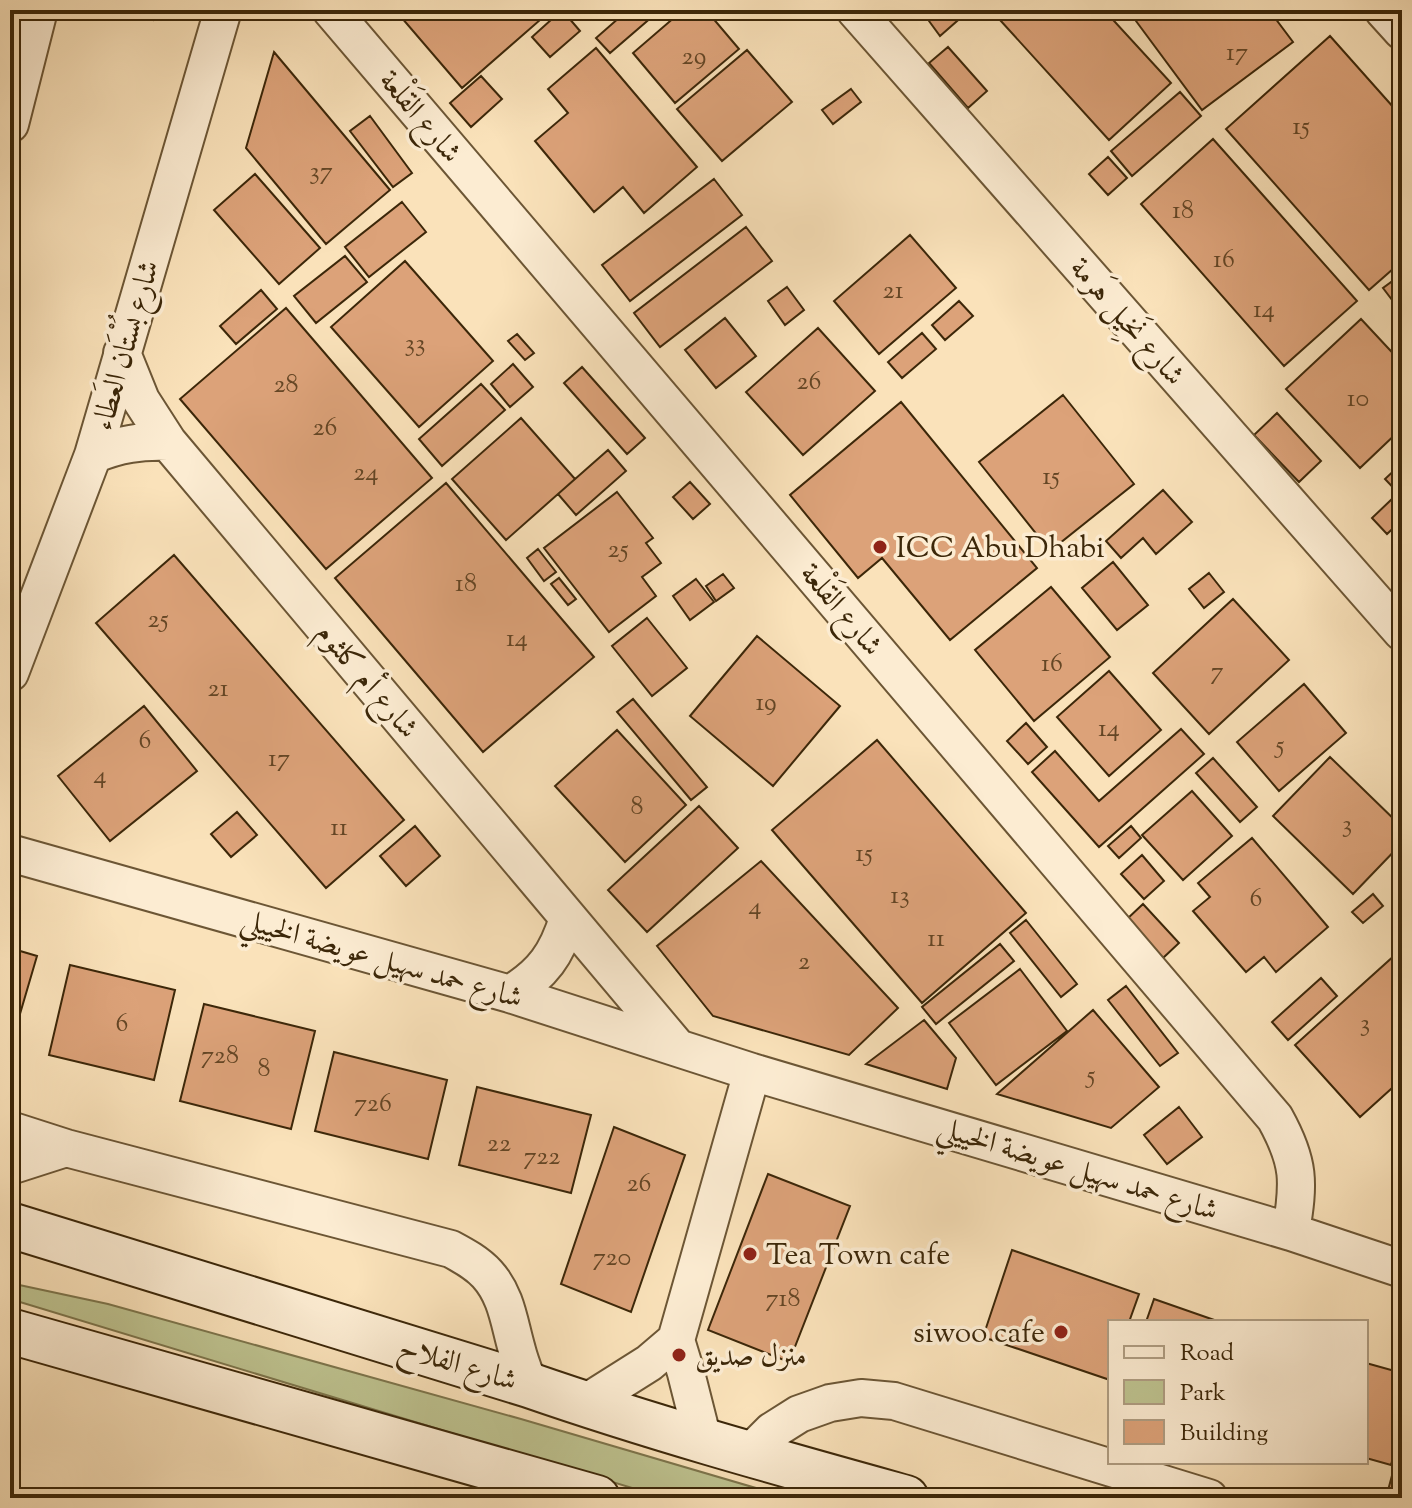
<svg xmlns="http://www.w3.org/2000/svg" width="1412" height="1508" font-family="'Sorts Mill Goudy',Amiri,serif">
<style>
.green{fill:#bec390;stroke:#7d754c;stroke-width:2}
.building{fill:#dca279;stroke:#3c2709;stroke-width:2}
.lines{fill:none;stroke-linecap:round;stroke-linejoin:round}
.minor-casing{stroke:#6c5635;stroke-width:40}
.secondary-casing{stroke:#3c2709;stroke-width:48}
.minor{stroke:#fcecd2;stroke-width:36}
.secondary{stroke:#fcecd2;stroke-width:44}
.poi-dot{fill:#8f2418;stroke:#fcecd2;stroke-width:3}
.labels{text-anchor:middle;stroke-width:7;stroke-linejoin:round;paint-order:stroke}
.number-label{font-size:26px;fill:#644625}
.street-label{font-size:30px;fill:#3c2709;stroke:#fcecd2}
.poi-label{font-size:30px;fill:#3c2709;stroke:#fcecd2;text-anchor:start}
</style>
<rect width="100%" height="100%" fill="#fae2ba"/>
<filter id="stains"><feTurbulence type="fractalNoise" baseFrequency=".0025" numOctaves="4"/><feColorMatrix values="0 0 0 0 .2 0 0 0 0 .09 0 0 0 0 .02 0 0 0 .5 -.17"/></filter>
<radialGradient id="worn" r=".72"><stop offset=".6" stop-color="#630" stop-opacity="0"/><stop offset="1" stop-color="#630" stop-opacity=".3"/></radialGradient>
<path class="green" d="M10,1283l98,21 413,115 269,79h-125l-655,-199z"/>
<path class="building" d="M121,10h34l-2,10z
M395,10h136l9,10 -78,68z
M562,10l18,21 -30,26 -18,-20z
M628,10h32l-50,43 -14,-15z
M683,10h23l33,39 -64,54 -42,-50z
M942,10h20l3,4 -25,22 -11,-15z
M1011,10h93l67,73 -62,57 -109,-120z
M1150,10h119l24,32 -91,68 -66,-89z
M1330,36l72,81v144l-33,29 -143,-161z
M948,47l39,44 -19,17 -39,-45z
M596,48l101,119 -53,46 -21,-26 -29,25 -59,-71 33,-28 -20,-24z
M747,50l45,52 -70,59 -45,-52z
M274,52l116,138 -64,54 -80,-96z
M481,76l21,23 -31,28 -21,-24z
M851,89l10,13 -28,22 -11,-14z
M1180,92l21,24 -69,60 -21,-25z
M370,116l42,57 -19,14 -43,-56z
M1213,139l144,162 -73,65 -143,-162z
M1108,157l19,21 -19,17 -19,-21z
M255,174l65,74 -41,36 -65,-74z
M714,179l28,36 -112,86 -28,-36z
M402,202l24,30 -57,45 -24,-30z
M746,227l26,34 -112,86 -26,-34z
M910,235l46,53 -77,66 -45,-53z
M345,256l22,26 -51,41 -22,-27z
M405,261l88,100 -74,66 -88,-100z
M1402,274v39l-19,-25z
M787,287l17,23 -19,15 -17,-24z
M261,290l16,19 -41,35 -16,-18z
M959,301l14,15 -28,24 -13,-15z
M286,308l146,170 -106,91 -146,-170z
M725,318l31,38 -40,32 -31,-38z
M1361,319l41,44v65l-42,40 -74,-79z
M818,328l57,63 -72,64 -57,-63z
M922,333l14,16 -34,29 -14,-16z
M517,334l17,19 -9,7 -17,-19z
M513,364l20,23 -23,20 -19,-23z
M582,367l63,71 -18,16 -63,-71z
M481,384l24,26 -63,56 -23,-27z
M1063,395l71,89 -84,67 -71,-89z
M901,402l136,166 -87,72 -68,-82 -24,20 -68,-83z
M1277,413l44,48 -22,21 -45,-47z
M521,418l54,61 -69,61 -54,-61z
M608,450l18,21 -50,44 -18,-21z
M1402,463v34l-17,-18z
M690,482l20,22 -17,15 -20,-22z
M446,483l148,174 -111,95 -148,-174z
M1163,490l29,32 -36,32 -13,-16 -22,20 -15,-17z
M617,492l36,46 -7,5 15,20 -19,14 14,19 -47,36 -65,-84z
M1392,499l10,10v11l-15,14 -15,-16z
M538,549l18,23 -12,9 -17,-23z
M174,555l230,265 -78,68 -230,-265z
M1113,562l35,43 -31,25 -35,-42z
M1209,573l15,19 -20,16 -15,-19z
M723,574l11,14 -18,13 -10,-15z
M559,578l17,21 -8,6 -17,-21z
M696,579l18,23 -24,18 -17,-24z
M1051,587l59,70 -76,64 -59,-71z
M1233,599l56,61 -80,74 -56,-61z
M647,618l40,50 -35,28 -40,-50z
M757,636l83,70 -67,80 -83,-70z
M1109,671l52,59 -52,46 -52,-59z
M1304,684l42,49 -67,58 -42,-49z
M633,699l74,88 -16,13 -74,-88z
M144,706l53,65 -87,70 -52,-65z
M1026,723l21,24 -19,17 -21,-23z
M1181,729l23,25 -105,93 -67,-75 23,-21 44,50z
M617,730l69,75 -61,57 -70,-76z
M877,740l149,173 -104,90 -150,-173z
M1330,757l72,70v16l-49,51 -80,-78z
M1213,758l44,49 -17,15 -44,-49z
M1192,791l40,45 -49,44 -41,-45z
M699,806l39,42 -91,84 -39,-42z
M237,812l20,23 -26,22 -20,-23z
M415,826l25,30 -34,30 -26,-30z
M1131,826l10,12 -22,20 -11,-12z
M1252,838l76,89 -52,45 -12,-15 -18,15 -53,-61 17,-14 -12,-14z
M1142,855l22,26 -20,18 -23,-25z
M761,861l137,147 -49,47 -136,-39 -56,-70z
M1373,894l10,12 -20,17 -11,-11z
M1143,904l36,39 -16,15 -36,-39z
M1026,920l51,64 -16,13 -51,-64z
M1000,944l14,17 -78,63 -14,-17z
M10,948l27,8 -27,92z
M1395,955l7,7v117l-42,38 -65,-72z
M70,965l105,25 -21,90 -105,-25z
M1020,969l47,62 -71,54 -47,-62z
M1321,978l16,18 -49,44 -16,-18z
M1126,986l52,67 -18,13 -52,-66z
M204,1004l111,27 -24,98 -111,-28z
M1093,1010l66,77 -48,41 -114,-34z
M924,1020l32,38 -9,31 -81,-25z
M334,1052l113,28 -19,79 -113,-28z
M477,1087l114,28 -20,78 -112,-28z
M1179,1107l23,30 -35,27 -23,-29z
M614,1127l71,28 -54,157 -70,-28z
M768,1174l82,32 -61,156 -81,-32z
M1012,1250l127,44 -10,28h-19v58l-127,-43z
M1154,1299l66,23h-74z
M1366,1363l36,10v51l-11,41 -25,-7z
M1402,1438v60h-16z"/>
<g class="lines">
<defs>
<path id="minor" d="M331,10l944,1108c25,45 24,64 16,114
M855,10l547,622
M1383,10l19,21
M10,124l29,-114
M122,353l19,47 27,42 509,605
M93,455c26,-11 48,-14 75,-13
M10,673l83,-218 130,-445
M10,853l500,141 242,78 539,160 111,37
M510,994c33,-20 47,-40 58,-76
M10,1130l56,18 385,101c13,7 26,14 36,25 20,22 22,49 30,76 3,12 8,24 12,35
M10,1166l56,-18
M584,1404l65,-41 27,-23
M703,1440l-17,-67 -10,-33 76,-268
M749,1454l23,-23 27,-17 31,-11 31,-5 33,3 315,97"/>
<path id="secondary" d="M10,1225l519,160c124,43 251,78 377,113
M10,1331l587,167"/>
</defs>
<use href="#minor" class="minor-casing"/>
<use href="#secondary" class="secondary-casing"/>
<use href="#minor" class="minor"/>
<use href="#secondary" class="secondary"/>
</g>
<g class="poi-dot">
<circle cx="880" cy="547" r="8"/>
<circle cx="750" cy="1254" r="8"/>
<circle cx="1061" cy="1332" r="8"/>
<circle cx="679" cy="1355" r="8"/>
</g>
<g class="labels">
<g class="number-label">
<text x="1237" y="60">17</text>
<text x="694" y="64">29</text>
<text x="1301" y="134">15</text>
<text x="321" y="179">37</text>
<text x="1183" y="218">18</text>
<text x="1224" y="267">16</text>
<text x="893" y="298">21</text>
<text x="1264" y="317">14</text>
<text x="415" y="351">33</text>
<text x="809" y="389">26</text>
<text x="286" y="392">28</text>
<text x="1358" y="406">10</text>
<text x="325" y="435">26</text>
<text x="366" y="480">24</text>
<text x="1051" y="484">15</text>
<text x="618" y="557">25</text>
<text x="466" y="591">18</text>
<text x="158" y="627">25</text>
<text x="517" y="646">14</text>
<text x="1052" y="671">16</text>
<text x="1217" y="679">7</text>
<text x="218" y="696">21</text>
<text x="766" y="710">19</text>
<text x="1109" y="736">14</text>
<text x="145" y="748">6</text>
<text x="1280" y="753">5</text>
<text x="279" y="766">17</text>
<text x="100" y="783">4</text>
<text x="637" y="814">8</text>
<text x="1347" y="832">3</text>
<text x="339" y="835">11</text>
<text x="864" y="861">15</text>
<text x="900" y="903">13</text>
<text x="1256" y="906">6</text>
<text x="755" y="914">4</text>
<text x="936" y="946">11</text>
<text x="804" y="969">2</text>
<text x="122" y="1031">6</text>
<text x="1365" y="1031">3</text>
<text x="220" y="1063">728</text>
<text x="264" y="1076">8</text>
<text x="1091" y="1083">5</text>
<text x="373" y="1111">726</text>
<text x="499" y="1151">22</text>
<text x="542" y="1164">722</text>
<text x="639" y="1191">26</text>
<text x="612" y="1265">720</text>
<text x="783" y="1306">718</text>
</g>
<g class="street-label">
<text transform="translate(421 116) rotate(50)" y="10">شارع القَلْعة</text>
<text transform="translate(1128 321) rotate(49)" y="10">شارع نَخِيل هَرمة</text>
<text transform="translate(125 345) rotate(-74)" y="10">شارع بُسْتَان العَطاء</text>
<text transform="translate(842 609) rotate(50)" y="10">شارع القَلْعة</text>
<text transform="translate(368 680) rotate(50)" y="10">شارع أم كلثوم</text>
<text transform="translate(382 958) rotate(16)" y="10">شارع حمد سهيل عويضة الخييلي</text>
<text transform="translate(1078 1168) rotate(17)" y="10">شارع حمد سهيل عويضة الخييلي</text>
<text transform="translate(458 1363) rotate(17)" y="10">شارع الفلاح</text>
</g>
<g class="poi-label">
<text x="896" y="557">ICC Abu Dhabi</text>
<text x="766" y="1264">Tea Town cafe</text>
<text x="1045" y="1342" text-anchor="end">siwoo cafe</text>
<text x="695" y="1365">منزل صديق</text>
</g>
</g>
<rect width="1412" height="1508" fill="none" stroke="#fae2ba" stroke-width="40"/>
<rect x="12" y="12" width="1388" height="1484" fill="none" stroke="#3c2709" stroke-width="4"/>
<rect x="20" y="20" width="1372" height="1468" fill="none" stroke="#3c2709" stroke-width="2"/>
<rect x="1108" y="1320" width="260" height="144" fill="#fcecd2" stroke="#af9d82" stroke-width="2"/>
<rect x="1124" y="1346" width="40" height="12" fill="#fcecd2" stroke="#af9d82" stroke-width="2"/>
<text x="1180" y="1360" font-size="24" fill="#3c2709">Road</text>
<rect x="1124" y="1380" width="40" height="24" fill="#bec390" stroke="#af9d82" stroke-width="2"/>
<text x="1180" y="1400" font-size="24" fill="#3c2709">Park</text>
<rect x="1124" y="1420" width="40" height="24" fill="#dca279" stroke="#af9d82" stroke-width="2"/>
<text x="1180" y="1440" font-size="24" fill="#3c2709">Building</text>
<rect width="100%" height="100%" filter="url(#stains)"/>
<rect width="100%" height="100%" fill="url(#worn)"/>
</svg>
